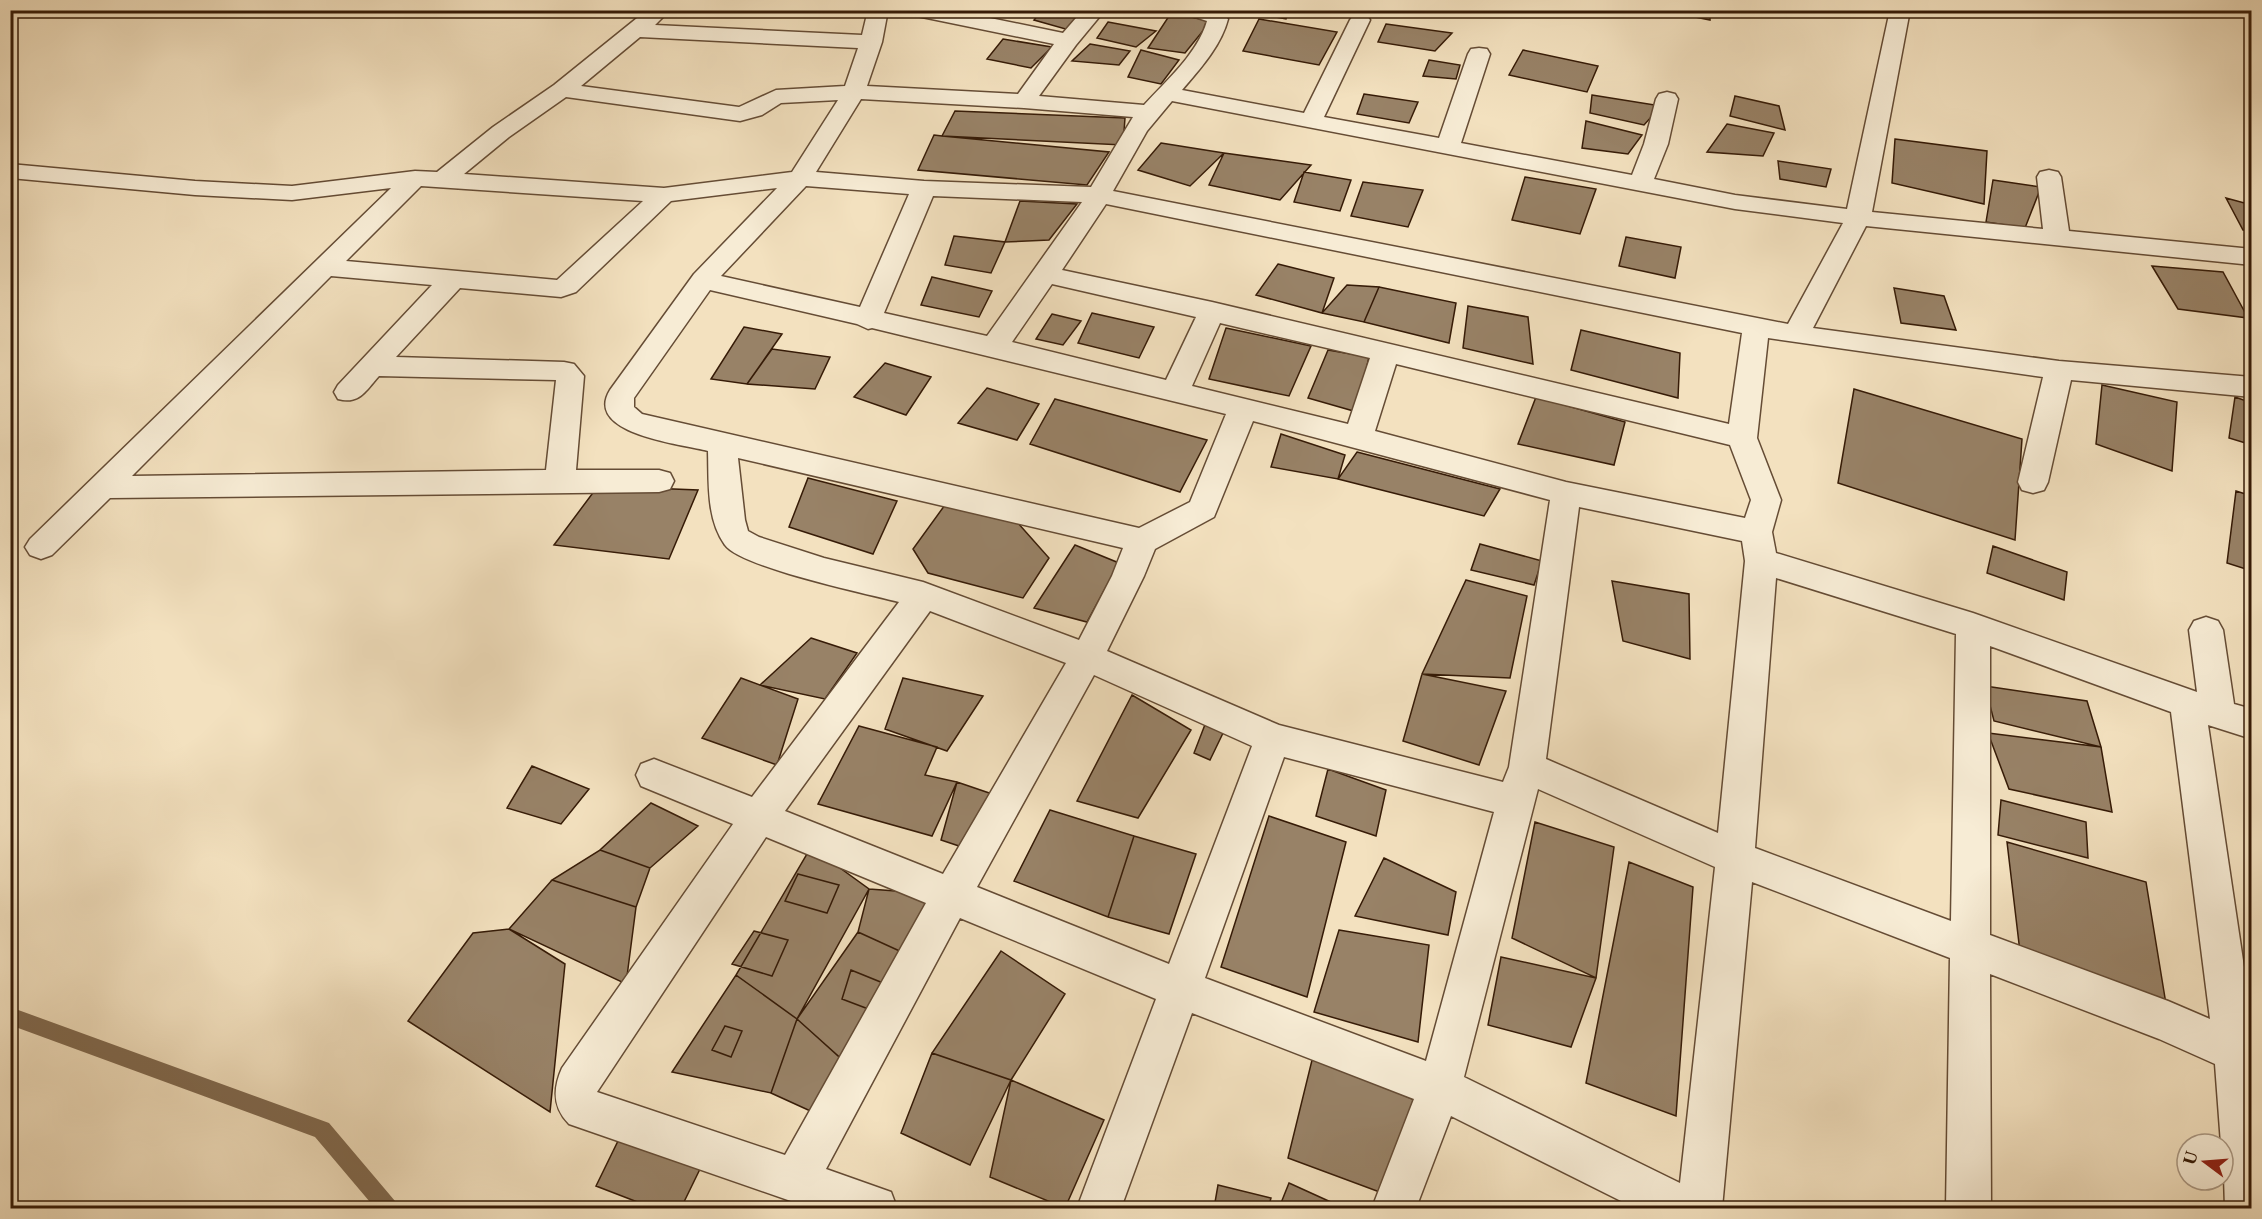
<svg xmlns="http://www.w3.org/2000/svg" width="2262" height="1219" font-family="'Libre Caslon Text',serif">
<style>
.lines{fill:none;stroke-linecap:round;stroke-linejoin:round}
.stream{fill:#816a50;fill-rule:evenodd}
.building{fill:#988267;stroke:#361b07;stroke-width:1.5}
.minor-casing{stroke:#654c35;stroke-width:3}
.minor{fill:#f7ecd5;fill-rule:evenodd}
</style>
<rect width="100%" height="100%" fill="#f3e1bf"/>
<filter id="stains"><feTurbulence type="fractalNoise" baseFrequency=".00333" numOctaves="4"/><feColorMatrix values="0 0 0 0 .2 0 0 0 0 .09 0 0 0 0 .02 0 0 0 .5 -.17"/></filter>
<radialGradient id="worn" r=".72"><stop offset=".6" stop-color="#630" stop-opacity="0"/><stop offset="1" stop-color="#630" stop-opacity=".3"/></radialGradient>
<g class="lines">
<path class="stream" d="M10,1007l319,116 66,78 3,7h-23l-60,-71 -305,-112z"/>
</g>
<path class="building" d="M1042,10h36l8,2 -17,18 -35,-10z
M1266,10h23l-3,9 -22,-4z
M1661,10h49v10z
M1171,13l40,8 -26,32 -37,-5z
M1259,19l78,13 -18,33 -76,-14z
M1108,22l48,9 -20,16 -39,-9z
M1386,24l66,9 -17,18 -57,-9z
M1003,39l49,8 -21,21 -44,-9z
M1090,44l40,7 -11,14 -47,-4z
M1141,50l38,10 -18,24 -33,-7z
M1523,50l75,16 -11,26 -78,-17z
M1429,60l31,5 -4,14 -33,-3z
M1364,94l54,8 -9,21 -52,-9z
M1592,95l69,11 -17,19 -54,-12z
M1735,96l44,10 6,24 -55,-14z
M955,111l170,7 -2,27 -181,-9z
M1586,121l56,14 -14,19 -46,-6z
M1727,124l47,9 -11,23 -56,-4z
M934,135l8,1 167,16 -22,33 -169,-15z
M1895,139l92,12 -3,53 -92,-21z
M1161,143l63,10 -34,33 -52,-16z
M1224,153l87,12 -31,35 -71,-15z
M1778,161l53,8 -5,18 -46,-8z
M1304,172l47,8 -11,31 -46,-9z
M1525,177l71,12 -16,45 -68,-14z
M1993,180l48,7 -16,41 -39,-6z
M1363,182l60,8 -15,37 -57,-11z
M2226,198l26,7v26l-9,-1z
M1020,201l57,3 -28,36 -44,2z
M954,236l51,6 -14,31 -46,-8z
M1626,237l55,10 -6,31 -56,-12z
M1278,264l56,14 -12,35 -66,-18z
M2152,266l71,6 25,46 -70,-9z
M932,277l60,14 -13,26 -58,-12z
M1347,285l32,2 -15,35 -42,-9z
M1379,287l77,16 -7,40 -85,-21z
M1894,288l50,8 12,34 -55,-7z
M1468,306l60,11 5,47 -70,-16z
M1092,313l62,14 -15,31 -61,-15z
M1052,314l29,7 -18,24 -27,-6z
M744,327l38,7 -35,50 -36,-5z
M1226,328l85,18 -22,50 -80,-17z
M1581,330l99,23 -2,45 -107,-28z
M772,349l58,8 -15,32 -68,-5z
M1328,350l41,7 -12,55 -49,-14z
M885,363l46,14 -25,38 -52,-18z
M2102,385l75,17 -5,69 -76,-27z
M987,388l52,16 -22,36 -59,-17z
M1854,389l168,50 -7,101 -177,-57z
M1536,397l89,25 -11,43 -96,-21z
M2235,397l17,6v42l-23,-7z
M1055,399l152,41 -27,52 -150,-48z
M1281,434l64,21 -7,24 -67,-12z
M1357,452l143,37 -16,27 -146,-37z
M808,478l89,23 -24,53 -84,-27z
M598,486l100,4 -29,69 -115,-14z
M2236,491l16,5v75l-25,-8z
M950,498l60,16 39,44 -26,40 -95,-25 -15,-24z
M1480,544l62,17 -8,24 -63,-15z
M1075,545l44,18 -32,59 -53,-14z
M1993,546l74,26 -3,28 -77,-27z
M1466,580l61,16 -17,82 -88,-4z
M1612,581l77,13 1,65 -67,-18z
M811,638l46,15 -32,46 -65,-14z
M1422,674l84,17 -27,74 -76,-24z
M741,678l57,21 -21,66 -75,-27z
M903,678l80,18 -36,55 -62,-22z
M1985,686l102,15 14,46 -107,-26z
M1132,695l59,35 -53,88 -61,-17z
M1206,722l19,7 -15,31 -16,-7z
M859,726l78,21 -12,28 32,7 -25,54 -114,-32z
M1988,733l113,14 11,65 -103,-23z
M532,766l57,23 -28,35 -54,-16z
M1328,769l58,21 -10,46 -60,-20z
M957,782l41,14 -30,53 -27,-9z
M2001,800l85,22 2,36 -90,-23z
M651,803l47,23 -48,42 -50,-18z
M1050,810l84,26 -26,81 -94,-36z
M1269,816l77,26 -39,155 -86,-30z
M1535,822l79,25 -18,131 -84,-40z
M1134,836l62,18 -27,80 -61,-17z
M2007,842l139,40 20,122 -146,-52z
M811,847l58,42 -72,130 -61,-44z
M600,850l50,18 -14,39 -84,-27z
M1384,858l72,34 -8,43 -93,-19z
M1629,862l64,25 -17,229 -90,-33z
M798,874l41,11 -12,28 -42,-12z
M552,880l84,27 -10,77 -117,-55z
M869,889l67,5 -32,59 -46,-21z
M509,929l56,35 -15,148 -142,-91 65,-88z
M1339,930l90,15 -11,97 -104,-30z
M754,931l34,9 -16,36 -40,-12z
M858,932l46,21 -57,111 -50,-45z
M1001,951l64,43 -54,86 -79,-27z
M1501,957l95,21 -25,69 -83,-22z
M851,970l32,13 -12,27 -29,-11z
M736,975l61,44 -26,74 -99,-21z
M797,1019l50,45 -30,50 -46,-21z
M725,1026l17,5 -11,26 -19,-7z
M932,1053l79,27 -41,85 -69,-32z
M1313,1056l102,44 -30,94 -97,-36z
M1011,1080l93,40 -39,88 -75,-31z
M619,1139l82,28 -20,41h-28l-57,-22z
M1289,1183l55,25h-65z
M1218,1185l53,13 -3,10h-54z"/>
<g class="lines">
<defs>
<path id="minor" d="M647,10h23l-15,15 207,10 6,-25h20l-6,32 -15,44 151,8 36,-50 -137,-28 -7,-2 -3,-4h44l112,23 20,-23h22l-29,35 -37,51 105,9c22,-24 54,-52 63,-84l-21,-7 -3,-4h36l9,9c-7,27 -28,50 -46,71l122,23 46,-93 3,-4 7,-2 7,2 3,4 -46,97 115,21 29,-84 3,-5 8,-1 8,1 3,5 -29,89 171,32 12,-31 12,-45 3,-5 8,-2 8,2 3,5 -10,45 -14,35 81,16 112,14 43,-199h20l-38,202 171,17 -6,-52 3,-5 9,-2 9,2 3,5 8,54 183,18v16l-386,-39 -53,102 246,33 193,16v20l-181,-17 -23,102 -4,8 -11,3 -11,-3 -4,-8 25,-105 -275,-39 -11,100 24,62 -9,32 4,21 197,60 224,79 -8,-62 5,-9 12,-4 12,4 5,9 11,74 18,5v30l-44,-14 44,296v187h-27l-2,-64h-2l-6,-80 -56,-25 -169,-65 1,234h-45l4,-250 -198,-76 -30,326h-87l-184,-92 -35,92h-44l42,-109 -222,-86 -71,195h-44l79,-209 -196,-81 -134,251 65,23 6,16h-86l-242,-84c-17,-17 -16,-36 -7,-56l171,-244 -92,-38 -5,-11 5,-11 13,-5 98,38 147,-195c-31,-8 -159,-35 -174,-57 -19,-26 -16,-64 -17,-94 -27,-7 -125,-17 -98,-61l84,-116 83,-86 -106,13 -95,91 -15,5 -101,-9 -64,69 168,5 10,2 10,12 -8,94h83l11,3 4,8 -4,8 -11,3 -549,6 -58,57 -11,4 -11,-4 -5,-8 5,-8 361,-351 -99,12 -97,-5 -185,-17v-14l185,17 97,5 123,-15 22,1 56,-45 61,-42zM640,37l218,11 -13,38 -69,4 -37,17 -158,-21zM566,97l174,24 22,-6 19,-12 57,-3 -46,72 -128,16 -200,-14 45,-37zM861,99l163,9 109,9 -42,70 -167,-6 -108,-9zM1172,101l563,108 108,14 -55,101 -675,-133 34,-60zM421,186l222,15 -86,79 -211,-19zM806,186l103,8 -49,113 -139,-31zM933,196l149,6 -95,134 -103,-23zM1106,204l636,129 -13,91 -517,-122 -150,-32zM331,276l101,9 -94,100 -4,7 4,7c22,6 28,-9 41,-23l177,4 -10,90 -414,6zM1052,284l144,33 -30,63 -154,-38zM710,290l147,34 11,5 4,-1 354,86 -36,88 -51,26 -497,-114 -8,-7v-9zM1220,323l150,35 -22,66 -156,-38zM1396,364l334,81 21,55 -6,18 -179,-36 -191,-51zM1253,421l297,79 -41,267 -6,15 -224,-57 -172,-74 37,-75 11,-27 59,-32zM738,458l385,90 -11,28 -33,64 -156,-58 -99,-24 -65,-21 -11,-6 -3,-11zM1579,507l163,34 3,20 -27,272 -172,-74zM1776,578l180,56 -5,287 -196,-73zM930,611l136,52 -123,211 -158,-63zM1990,646l181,66 39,307 -42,-18 -178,-66zM1094,675l158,71 -83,218 -192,-77zM1284,757l210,55 -68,249 -221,-83zM1538,789l177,78 -35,316 -216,-106zM766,837l160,66 -141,252 -188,-63z"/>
</defs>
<use href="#minor" class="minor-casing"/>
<use href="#minor" class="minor"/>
</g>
<rect width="2262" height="1219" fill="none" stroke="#f3e1bf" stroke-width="36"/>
<rect x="12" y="12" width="2238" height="1195" fill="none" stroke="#361b07" stroke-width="3"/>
<rect x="18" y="18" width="2226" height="1183" fill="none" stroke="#361b07" stroke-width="1.5"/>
<g transform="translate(2205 1162) rotate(286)"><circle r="28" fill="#f7ecd5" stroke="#aa9883" stroke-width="1.5"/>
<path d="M0-4.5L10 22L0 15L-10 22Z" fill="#8f2418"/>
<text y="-9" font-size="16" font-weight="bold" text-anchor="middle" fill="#361b07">U</text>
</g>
<rect width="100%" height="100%" filter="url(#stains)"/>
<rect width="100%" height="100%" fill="url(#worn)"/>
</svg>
